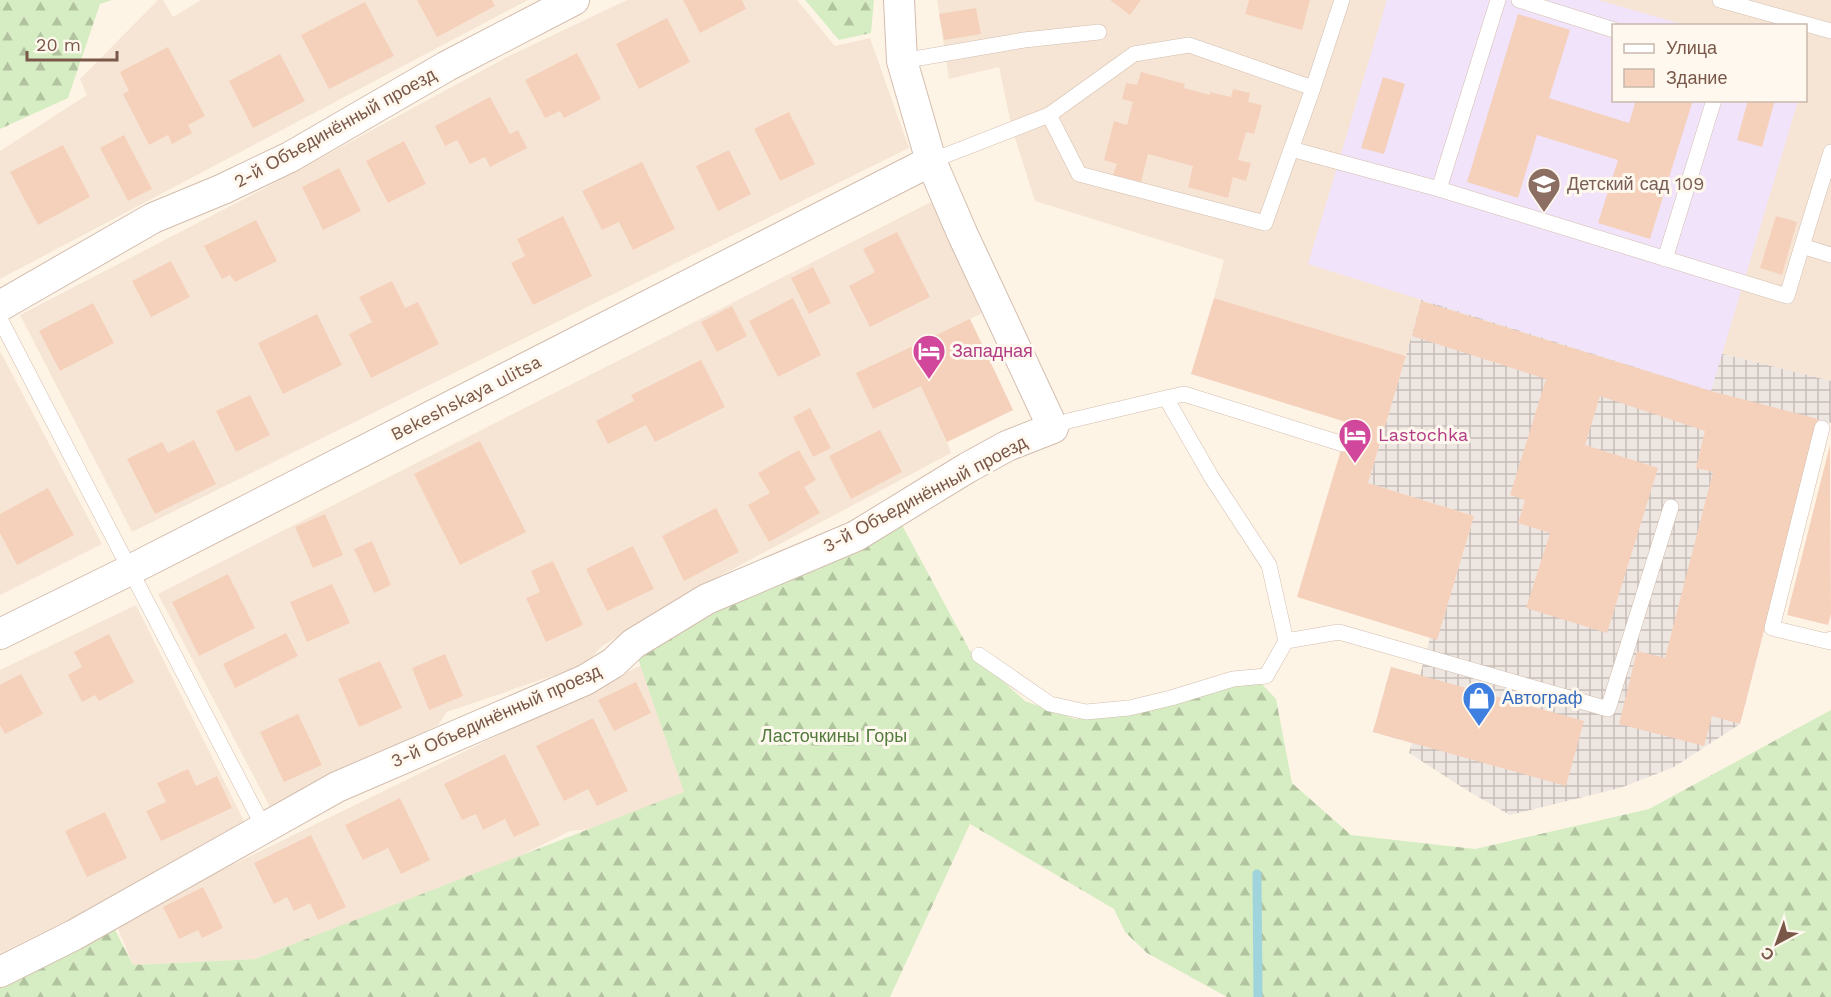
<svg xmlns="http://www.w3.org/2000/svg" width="1831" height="997" font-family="'Work Sans',sans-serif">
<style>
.residential{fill:#f6e5d4;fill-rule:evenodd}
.industrial{fill:url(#industrial-grid)}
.education{fill:#f1e3fa}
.forest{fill:url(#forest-firs)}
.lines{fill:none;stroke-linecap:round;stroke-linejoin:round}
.stream{stroke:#9fd4dc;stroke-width:9}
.building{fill:#f5d1bc}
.lane-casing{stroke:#d3bdae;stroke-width:16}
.street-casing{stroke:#d3bdae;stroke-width:32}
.lane{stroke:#fff;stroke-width:15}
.street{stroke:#fff;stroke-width:30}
.labels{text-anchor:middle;stroke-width:6;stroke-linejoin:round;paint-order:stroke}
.street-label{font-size:18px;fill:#795849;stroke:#fff8ee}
.education-label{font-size:18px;fill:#785e54;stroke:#fff8ee;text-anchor:start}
.hotel-label{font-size:18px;fill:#b23c85;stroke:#fff8ee;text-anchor:start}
.shop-label{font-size:18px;fill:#366cbe;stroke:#fff8ee;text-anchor:start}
.park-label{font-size:18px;fill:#517a3d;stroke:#fff8ee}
</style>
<defs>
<pattern id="industrial-grid" width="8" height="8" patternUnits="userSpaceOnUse" patternTransform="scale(1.5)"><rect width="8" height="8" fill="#eee6e0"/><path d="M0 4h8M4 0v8" fill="none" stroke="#c6bdb8"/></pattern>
<pattern id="forest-firs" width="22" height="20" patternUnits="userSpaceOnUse" patternTransform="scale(1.5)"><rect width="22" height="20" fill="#d6edc3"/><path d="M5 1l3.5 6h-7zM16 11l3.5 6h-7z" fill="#b2c3a0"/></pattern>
</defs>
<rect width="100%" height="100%" fill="#fef4e6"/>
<path class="residential" d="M158,0h5l10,17 28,-17h327l-528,279v-128l87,-56 -7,-16z
M627,0h170l38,46 35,-8 39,110 -777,384 -112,-217 243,-126 246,-133z
M937,0h894v381l-108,-27 -294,-83 -23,85 -192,-58 10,-38 -189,-59 -23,-72 -13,-62 -50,12zM1614,26h192v74h-192z
M933,201l51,111 -14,7 43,91 -66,32 4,11 -233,124 -116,69 -18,19 -137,47 -9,13 -116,55 -51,29 -113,-215z
M0,351l102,193 -102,51z
M136,605l110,220 -85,50 -161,78v-283z
M646,663l38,129 -45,32 -69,7 -72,36 -243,92 -122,6 -18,-43z"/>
<path class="industrial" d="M1429,271l294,83 108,27v42l-13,-3 -78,304 -66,43 -54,21 -110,27 -42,-24 -59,-38 3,-10 -39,-11 18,-65 29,8 10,-37 7,1 37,-123 -106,-33 38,-127z"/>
<path class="education" d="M1387,0h211l87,25 -71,1v74l184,1 -87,290 -403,-127z"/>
<path class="forest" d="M0,0h112l-12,4 -32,94 -68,31z
M805,0h69l-3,33 -32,7z
M895,512l75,139 55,50 50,18 70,-8 110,-34 21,22 16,84 59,52 124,14 174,-40 182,-99v287h-604l-80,-44 -22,-21 -11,-23 -144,-85 -80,173h-890v-26l108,-55 25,49 122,-6 429,-167 -51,-148z"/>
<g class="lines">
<path class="stream" d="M1257,874l1,123"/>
</g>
<path class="building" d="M417,0h75l3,6 -58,31z
M683,0h59l4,9 -46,24z
M1110,0h31l-11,15z
M1249,0h61l-8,30 -57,-16z
M365,2l29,54 -65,33 -28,-54z
M976,8l5,26 -37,6 -5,-26z
M1518,14l52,16 -21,68 80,25 7,-23h57l-43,139 -52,-16 20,-63 -81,-25 -19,63 -51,-16z
M667,18l23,44 -51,27 -23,-45z
M168,47l37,69 -17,9 4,8 -20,11 -4,-9 -19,10 -26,-51 6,-3 -9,-19z
M577,53l24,46 -37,19 -4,-7 -15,7 -20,-38z
M280,54l25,47 -52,27 -24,-47z
M1141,72l44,12 -1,4 26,7v-3l21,5 2,-8 17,4 -2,9 14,3 -8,29 -8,-2 -8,28 13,3 -5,18 -13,-4 -5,21 -40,-11 5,-21 -45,-12 -7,28 -28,-7 4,-11 -13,-4 10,-39 13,4 6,-23 -11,-3 4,-16 11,2z
M1383,77l22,7 -21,70 -23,-6z
M490,97l20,37 8,-4 9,18 -37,19 -5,-10 -15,7 -13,-24 -12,6 -10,-20z
M1748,100h27l-13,47 -25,-7z
M789,112l26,52 -35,17 -26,-52z
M124,135l28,54 -24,12 -28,-53z
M404,141l22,43 -38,19 -22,-42z
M63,145l27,52 -52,28 -28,-53z
M729,150l22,44 -33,17 -22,-45z
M642,162l33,67 -42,21 -14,-28 -17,8 -20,-39z
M339,168l22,43 -38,19 -21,-43z
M563,216l29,60 -59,29 -22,-42 14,-7 -8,-17z
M1776,216l21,6 -15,53 -22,-7z
M256,220l21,41 -42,21 -5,-7 -8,4 -18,-33z
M897,232l33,65 -60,30 -21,-41 26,-14 -12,-23z
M171,261l19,36 -39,20 -19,-36z
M813,267l18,36 -22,11 -18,-36z
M392,281l13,27 13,-6 21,42 -68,34 -22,-44 23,-12 -13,-25z
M793,298l28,57 -43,22 -29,-56z
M1214,298l192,58 -38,127 106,33 -37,124 -140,-43 52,-174 -158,-49z
M1421,301l290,90 107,28 -78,305 -28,-8 -8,30 -85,-22 18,-73 28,7 48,-186 -17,-4 9,-37 -105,-35 -15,49 73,23 -51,165 -81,-25 24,-75 -32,-10 7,-23 -15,-5 36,-116 -134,-43z
M93,303l21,40 -54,28 -21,-40z
M732,306l15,30 -30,16 -16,-30z
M317,314l25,51 -59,29 -25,-51z
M970,319l43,91 -66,32 -26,-56 -48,23 -17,-36z
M701,360l24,47 -70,35 -9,-17 -38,19 -12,-23 38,-20 -3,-6z
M250,395l20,40 -34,17 -20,-41z
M810,408l21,40 -18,9 -20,-40z
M880,430l22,42 -51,27 -22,-43z
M194,440l22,44 -61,30 -28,-55 35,-17 6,11z
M480,441l46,91 -66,33 -46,-91z
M1830,445l1,169 -3,11 -41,-10z
M799,450l17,30 -12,7 16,26 -51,29 -21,-37 22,-12 -12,-20z
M48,488l26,47 -57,30 -17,-32v-19z
M716,508l23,44 -55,29 -22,-45z
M325,514l18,41 -30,13 -18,-41z
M372,541l19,44 -17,8 -20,-44z
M633,546l21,43 -47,22 -21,-42z
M553,561l30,64 -37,17 -20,-44 14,-6 -9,-21z
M228,574l27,54 -56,28 -27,-54z
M332,584l18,39 -43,19 -17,-40z
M286,633l12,23 -63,32 -12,-24z
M109,634l25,48 -35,19 -4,-6 -13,7 -14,-27 14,-8 -8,-15z
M445,654l18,42 -34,14 -17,-42z
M380,661l22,47 -43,19 -21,-48z
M1391,667l193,54 -18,65 -193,-54z
M21,674l22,40 -38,20 -5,-9v-40z
M636,682l15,31 -37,18 -16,-31z
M298,714l24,51 -38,17 -24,-50z
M593,718l35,73 -31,15 -9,-17 -24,12 -28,-55z
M505,754l35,71 -26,12 -9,-18 -22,11 -7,-16 -14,6 -18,-36z
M188,769l8,17 21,-10 15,32 -71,33 -15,-30 20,-9 -9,-19z
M400,798l30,62 -29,14 -13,-26 -25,12 -18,-35z
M105,812l22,46 -40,19 -22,-46z
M311,835l35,72 -28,13 -8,-17 -16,8 -7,-14 -13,7 -20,-41z
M203,887l20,41 -21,10 -4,-8 -19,9 -16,-32z"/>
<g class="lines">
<defs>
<path id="lane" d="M1519,0l95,30
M1720,0l111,31
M902,61l122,-21 75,-8
M1049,115l85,-61 55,-9 124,43
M1291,149l148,40 348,107 15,-50
M1831,152l-29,94 29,9
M931,161l118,-46 30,59 186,49 48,-135 29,-88
M1439,189l59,-189
M1665,259l49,-159
M0,319l264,509
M1166,398l18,-4 159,50
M1053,428l15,-7 98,-23 46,80 57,87 17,76 53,-9 269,77 63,-202
M1822,428l-50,200 58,14 1,-3
M979,655l71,49 36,8 43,-4 42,-10 62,-19 33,-3 20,-35"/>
<path id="street" d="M0,306l153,-88 70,-29 67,-32 157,-91 127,-66
M0,634l130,-64 801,-409
M0,972l74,-37 263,-148 248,-107 28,-17 20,-19 74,-45 149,-63 111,-68 40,-22 46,-18 -91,-195 -31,-72 -29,-100 -3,-61"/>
</defs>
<use href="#lane" class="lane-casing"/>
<use href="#street" class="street-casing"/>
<use href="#lane" class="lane"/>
<use href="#street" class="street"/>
</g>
<defs>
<symbol id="school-pin" viewBox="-11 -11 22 30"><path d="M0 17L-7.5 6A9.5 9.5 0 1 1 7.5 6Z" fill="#8d6e63" stroke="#fff8ee"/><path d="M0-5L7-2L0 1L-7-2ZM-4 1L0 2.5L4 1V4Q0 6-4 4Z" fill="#fff"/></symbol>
<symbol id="hotel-pin" viewBox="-11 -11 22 30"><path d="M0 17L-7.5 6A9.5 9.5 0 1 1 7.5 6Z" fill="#d1479c" stroke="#fff8ee"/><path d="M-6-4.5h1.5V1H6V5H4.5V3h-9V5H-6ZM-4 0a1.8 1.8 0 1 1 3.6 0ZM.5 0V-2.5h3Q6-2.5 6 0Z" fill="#fff"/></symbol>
<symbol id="shop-pin" viewBox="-11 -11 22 30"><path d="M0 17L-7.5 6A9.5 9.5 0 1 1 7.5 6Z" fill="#3f7fe0" stroke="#fff8ee"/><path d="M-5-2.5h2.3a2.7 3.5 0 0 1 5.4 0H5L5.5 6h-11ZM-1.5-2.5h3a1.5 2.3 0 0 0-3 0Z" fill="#fff"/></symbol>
</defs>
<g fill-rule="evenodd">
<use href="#school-pin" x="1525" y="165" width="38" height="52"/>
<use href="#hotel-pin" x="910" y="332" width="38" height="52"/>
<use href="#hotel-pin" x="1336" y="416" width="38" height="52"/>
<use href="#shop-pin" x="1460" y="679" width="38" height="52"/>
</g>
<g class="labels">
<g class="street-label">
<text transform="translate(335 128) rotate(-29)" y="6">2-й Объединённый проезд</text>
<text transform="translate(466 398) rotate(-27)" y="6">Bekeshskaya ulitsa</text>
<text transform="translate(925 494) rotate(-28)" y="6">3-й Объединённый проезд</text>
<text transform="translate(496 716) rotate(-24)" y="6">3-й Объединённый проезд</text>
</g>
<g class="education-label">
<text x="1567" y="190">Детский сад 109</text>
</g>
<g class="hotel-label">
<text x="952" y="357">Западная</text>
<text x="1378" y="441">Lastochka</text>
</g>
<g class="shop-label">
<text x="1502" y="704">Автограф</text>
</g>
<g class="park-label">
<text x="834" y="742">Ласточкины Горы</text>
</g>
</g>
<rect x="1612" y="24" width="195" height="78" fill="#fff8ee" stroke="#c9b8ac" stroke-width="1.5"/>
<rect x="1624" y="44" width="30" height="9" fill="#ffffff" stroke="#c9b8ac" stroke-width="1.5"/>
<text x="1666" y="54" font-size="18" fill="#795849">Улица</text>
<rect x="1624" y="69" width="30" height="18" fill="#f5d1bc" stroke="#c9b8ac" stroke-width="1.5"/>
<text x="1666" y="84" font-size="18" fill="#795849">Здание</text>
<g transform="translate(1777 943) rotate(221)" stroke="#fff8ee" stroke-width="4.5" paint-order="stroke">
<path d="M0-4.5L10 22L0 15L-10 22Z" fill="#795849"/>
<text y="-9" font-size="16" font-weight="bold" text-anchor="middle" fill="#795849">С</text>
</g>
<path d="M27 51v9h90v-9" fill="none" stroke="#795849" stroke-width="3"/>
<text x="36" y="51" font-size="18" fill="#795849" stroke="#fff8ee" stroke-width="4.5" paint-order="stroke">20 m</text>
</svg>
